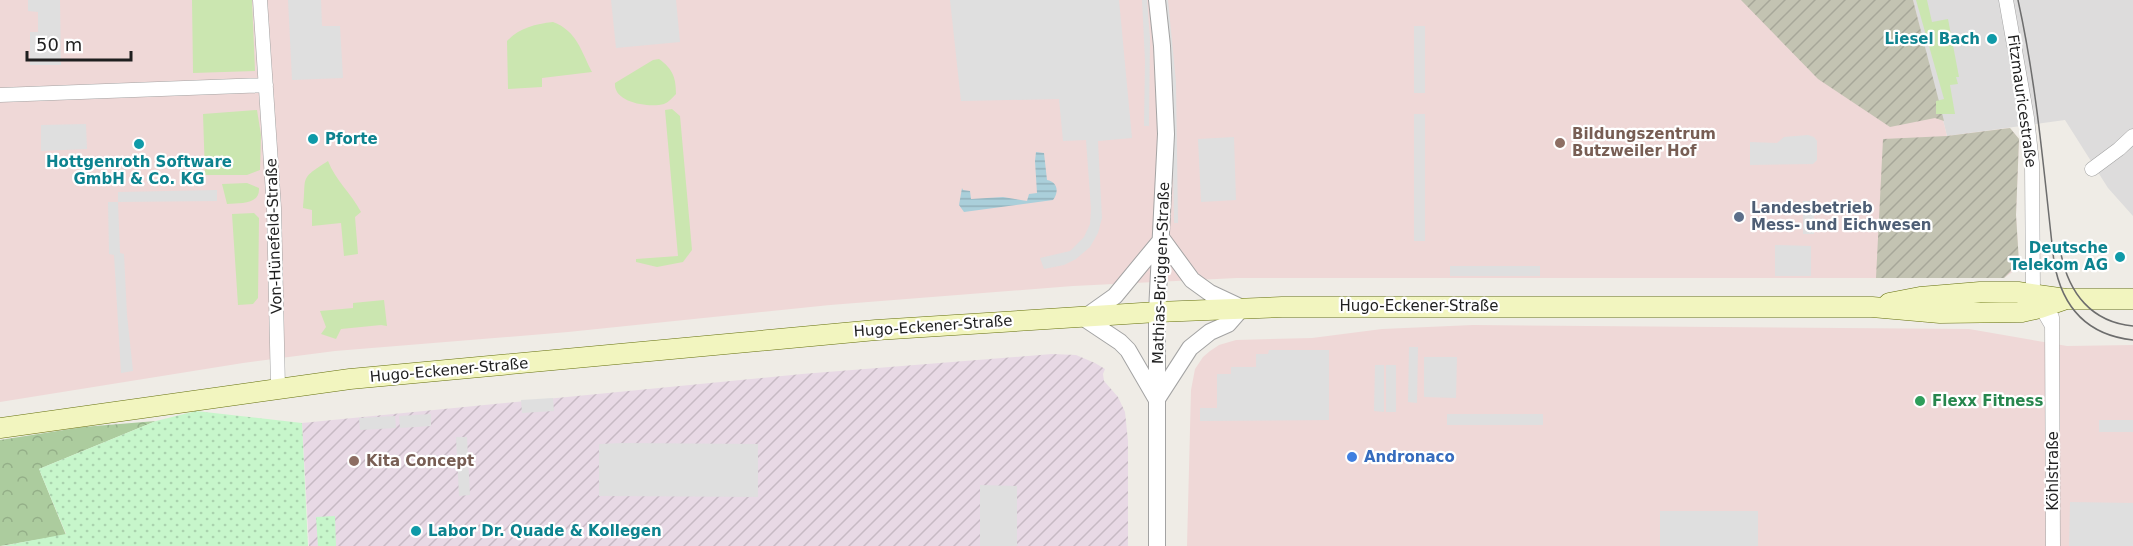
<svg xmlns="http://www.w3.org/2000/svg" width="2133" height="546" font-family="'DejaVu Sans',sans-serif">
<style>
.residential{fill:#dddcdc}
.commercial{fill:#efd8d7}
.industrial{fill:url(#industrial-furrows)}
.construction{fill:url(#construction-furrows)}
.grass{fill:#cbe6b0}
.forest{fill:url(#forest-crowns)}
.park{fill:url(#park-dots)}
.parking{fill:#dfdfdf}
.water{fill:url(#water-rules)}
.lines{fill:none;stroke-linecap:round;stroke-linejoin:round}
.minor-casing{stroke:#a3a3a3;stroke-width:15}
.tertiary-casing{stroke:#a3a3a3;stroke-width:18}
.secondary-casing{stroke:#65700d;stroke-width:21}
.minor{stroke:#fff;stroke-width:14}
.tertiary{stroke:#fff;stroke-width:16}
.secondary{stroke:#f2f5bf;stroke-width:20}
.tram{stroke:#6d6d6d;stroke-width:1.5}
.culture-dot{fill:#0f9aa8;stroke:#fff;stroke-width:2}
.education-dot{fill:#8d6e63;stroke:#fff;stroke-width:2}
.service-dot{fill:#5c6f8a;stroke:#fff;stroke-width:2}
.leisure-dot{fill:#2e9e5b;stroke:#fff;stroke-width:2}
.shop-dot{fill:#3f7fe0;stroke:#fff;stroke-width:2}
.labels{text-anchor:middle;stroke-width:4.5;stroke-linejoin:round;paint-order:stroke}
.culture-label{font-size:15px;font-weight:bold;fill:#0d838f;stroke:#fff;text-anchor:end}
.street-label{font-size:15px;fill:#1f1f1f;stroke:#fff}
.education-label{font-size:15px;font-weight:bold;fill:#785e54;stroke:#fff;text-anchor:start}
.service-label{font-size:15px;font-weight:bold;fill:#4e5e75;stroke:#fff;text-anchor:start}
.leisure-label{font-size:15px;font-weight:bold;fill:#27864d;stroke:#fff;text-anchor:start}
.shop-label{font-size:15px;font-weight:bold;fill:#366cbe;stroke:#fff;text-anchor:start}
</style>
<defs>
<pattern id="industrial-furrows" width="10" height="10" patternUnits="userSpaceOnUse" patternTransform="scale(1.5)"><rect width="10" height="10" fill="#e8d9e5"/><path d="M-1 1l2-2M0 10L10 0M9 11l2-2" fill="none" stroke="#c7bac4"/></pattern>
<pattern id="construction-furrows" width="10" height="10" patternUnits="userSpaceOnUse" patternTransform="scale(1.5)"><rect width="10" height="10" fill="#c3c3b2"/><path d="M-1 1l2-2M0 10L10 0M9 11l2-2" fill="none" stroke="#a7a799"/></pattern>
<pattern id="forest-crowns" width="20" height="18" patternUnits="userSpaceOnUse" patternTransform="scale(1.5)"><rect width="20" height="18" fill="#accc9e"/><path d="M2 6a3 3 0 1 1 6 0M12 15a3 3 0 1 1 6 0" fill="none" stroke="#94af88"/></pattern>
<pattern id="park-dots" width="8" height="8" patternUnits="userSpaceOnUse" patternTransform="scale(1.5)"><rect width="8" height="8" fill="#c7f6cb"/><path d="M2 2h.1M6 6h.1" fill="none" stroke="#aad2ae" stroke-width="1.8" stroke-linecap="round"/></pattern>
<pattern id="water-rules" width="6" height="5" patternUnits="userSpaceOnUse" patternTransform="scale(1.5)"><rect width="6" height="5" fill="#aacfda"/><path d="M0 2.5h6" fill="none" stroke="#92b1bb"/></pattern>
</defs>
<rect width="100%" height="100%" fill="#efece6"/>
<path class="residential" d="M1913,0h220v216l-25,-28 -43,-68 -118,16z"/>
<path class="commercial" d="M0,0h1913l34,136 63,-8 9,11 -3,76 3,48 -4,7 -11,8h-767l-164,8 -243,19 -262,27 -233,19 -92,12 -243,39z
M1473,325l496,4 98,17 66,-1v201h-946l4,-156 4,-21 8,-12 7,-6 9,-6 17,-5 76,-2 70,-9z"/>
<path class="industrial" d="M1052,354l24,1 19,8 10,6 -2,5 1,7 14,16 7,15 3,29v105h-819l-7,-123 500,-49z"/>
<path class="construction" d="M1741,0h172l31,121 -9,-3 -45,9 -72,-48z
M2010,128l9,11 -3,76 3,48 -15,15h-128l7,-139 64,-3z"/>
<path class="grass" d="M192,0h60l3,71 -62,2z
M1916,0h11l5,22 16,-3 11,58h-3l2,7 -8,1 5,29h-19v-13l8,-2z
M553,22c24,9 28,29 39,50l-50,6v9l-34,2 -1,-48c12,-13 28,-17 46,-19z
M659,59c14,10 17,19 17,35 -4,4 -7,8 -12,10 -14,4 -51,-1 -49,-21l38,-23z
M672,109l8,7 12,134 -9,12 -26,5 -21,-5v-3l42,-3 -13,-146z
M257,110l4,25 -1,35 -13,5h-42l-2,-61z
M328,161c8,20 23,32 33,51l-6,5 3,37 -14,2 -3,-33 -29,3v-16l-9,-2c4,-32 -5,-28 25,-47z
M247,183l12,5c1,17 -19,15 -32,16l-5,-20z
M254,213l5,5 -1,80 -5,6 -15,1 -6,-91z
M384,300l3,26 -6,-1 -40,4 -5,10 -15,-5 5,-7 -6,-16 33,-3v-5z"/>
<path class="forest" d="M156,421l-117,48 27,66 -66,11v-106l83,-13z"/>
<path class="park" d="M196,411l106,12 6,123h-306l64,-12 -27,-65 117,-48z
M335,516l1,30h-18l-2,-29z"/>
<path class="parking" d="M28,0h32l1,65h-31v-33h8v-20l-10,-1z
M288,0h33l1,26h18l3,52 -51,2z
M611,0h65l4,42 -64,6z
M950,0h169l13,138 -34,3 4,77 -4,15 -8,14 -14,12 -12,6 -20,4 -4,-11 30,-7 14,-14 6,-13 1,-15 -5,-69 -23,1 -4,-42 -98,2z
M1142,0h5l3,38 -1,88h-5l1,-65z
M1164,0h4l8,82 2,141h-4l-2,-112z
M1414,26h11v67h-11z
M1414,114h11v127h-11z
M86,124l1,25 -46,2v-26z
M1808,135l6,2 3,4v19l-4,4 -63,1v-23l27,1 7,-6z
M1234,137l2,63 -35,2 -3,-63z
M217,190v11l-99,1 2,51 4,1 3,61 6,56 -12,2 -7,-118 -5,-1 -1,-52h10v-10z
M1803,201h11v33h-11z
M1775,245l36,1v30h-36z
M1450,266h90v10h-90z
M1409,347h9l-1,56 -9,-1z
M1269,350h60v70l-129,1v-13h17v-34h14v-7h25v-13h12z
M1424,357h33l-1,41 -32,-1z
M1375,365h9v47l-10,-1z
M1386,365h10v47h-10z
M553,398l1,13 -32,2 -1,-13z
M431,414v12l-31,2 -1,-12z
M1447,414h96v11h-96z
M395,416l1,12 -36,2 -1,-12z
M2099,420h34v12h-34z
M456,437h11l3,58 -11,1z
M623,443l135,1v53l-159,-1v-52z
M980,485l37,1v60h-37z
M2070,502l63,1v43h-64z
M1660,511h98v35h-98z"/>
<path class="water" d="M1036,152l8,1 3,27c11,2 12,12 6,20l-89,12 -5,-7 3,-17 1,2 7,1 1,8 32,-2 24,4 2,-7 8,-1 -2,-32z"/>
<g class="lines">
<defs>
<path id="minor" d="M260,0l14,208 4,180
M2006,0l21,118 5,45 1,130 18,31
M0,95l266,-10
M2092,169l27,-20 14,-13
M2052,317l1,229"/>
<path id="tertiary" d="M1157,0l5,46 4,88 -9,178v234
M1157,399l33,-51 20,-16 18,-8 14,-16 -32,-15 -18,-13 -30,-41
M1157,400l-29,-50 -8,-8 -36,-24 31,-22 47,-57"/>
<path id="secondary" d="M1889,303l31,-6 60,-5h38l48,7h67
M0,428l350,-49 526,-49 281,-18 125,-5h590l68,6 82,-1 18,-4 26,-9"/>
</defs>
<use href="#minor" class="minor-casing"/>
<use href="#tertiary" class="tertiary-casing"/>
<use href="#secondary" class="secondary-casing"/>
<use href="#minor" class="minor"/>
<use href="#tertiary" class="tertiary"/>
<use href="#secondary" class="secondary"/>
<path class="tram" d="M2018,0c19,86 26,174 36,262 8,45 32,73 79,78
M2061,254c8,39 30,68 72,72"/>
</g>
<g class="culture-dot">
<circle cx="1992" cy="39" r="6"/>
<circle cx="313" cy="139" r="6"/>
<circle cx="139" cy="144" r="6"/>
<circle cx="2120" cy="257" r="6"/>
<circle cx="416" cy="531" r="6"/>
</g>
<g class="education-dot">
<circle cx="1560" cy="143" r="6"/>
<circle cx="354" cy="461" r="6"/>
</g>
<circle class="service-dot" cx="1739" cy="217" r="6"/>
<circle class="leisure-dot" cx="1920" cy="401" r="6"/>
<circle class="shop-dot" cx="1352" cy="457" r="6"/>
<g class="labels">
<g class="culture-label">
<text x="1980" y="44">Liesel Bach</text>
<text x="325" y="144" text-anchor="start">Pforte</text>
<text x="139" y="167" text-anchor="middle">Hottgenroth Software<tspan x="139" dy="17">GmbH &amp; Co. KG</tspan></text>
<text x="2108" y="253">Deutsche<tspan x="2108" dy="17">Telekom AG</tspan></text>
<text x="428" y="536" text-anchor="start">Labor Dr. Quade &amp; Kollegen</text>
</g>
<g class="street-label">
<text transform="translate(2022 101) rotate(82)" y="5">Fitzmauricestraße</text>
<text transform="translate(274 236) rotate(-92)" y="5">Von-Hünefeld-Straße</text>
<text transform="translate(1161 273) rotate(-88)" y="5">Mathias-Brüggen-Straße</text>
<text x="1419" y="311">Hugo-Eckener-Straße</text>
<text transform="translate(933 326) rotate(-4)" y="5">Hugo-Eckener-Straße</text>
<text transform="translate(449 370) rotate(-5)" y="5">Hugo-Eckener-Straße</text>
<text transform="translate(2053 471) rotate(-90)" y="5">Köhlstraße</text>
</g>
<g class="education-label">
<text x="1572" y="139">Bildungszentrum<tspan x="1572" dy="17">Butzweiler Hof</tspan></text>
<text x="366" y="466">Kita Concept</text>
</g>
<g class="service-label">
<text x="1751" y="213">Landesbetrieb<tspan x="1751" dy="17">Mess- und Eichwesen</tspan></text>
</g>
<g class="leisure-label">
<text x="1932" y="406">Flexx Fitness</text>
</g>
<g class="shop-label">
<text x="1364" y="462">Andronaco</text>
</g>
</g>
<path d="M27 51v9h104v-9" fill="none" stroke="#1f1f1f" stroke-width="3"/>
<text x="36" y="51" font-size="18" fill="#1f1f1f" stroke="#ffffff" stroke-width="4.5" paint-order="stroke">50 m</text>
</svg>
